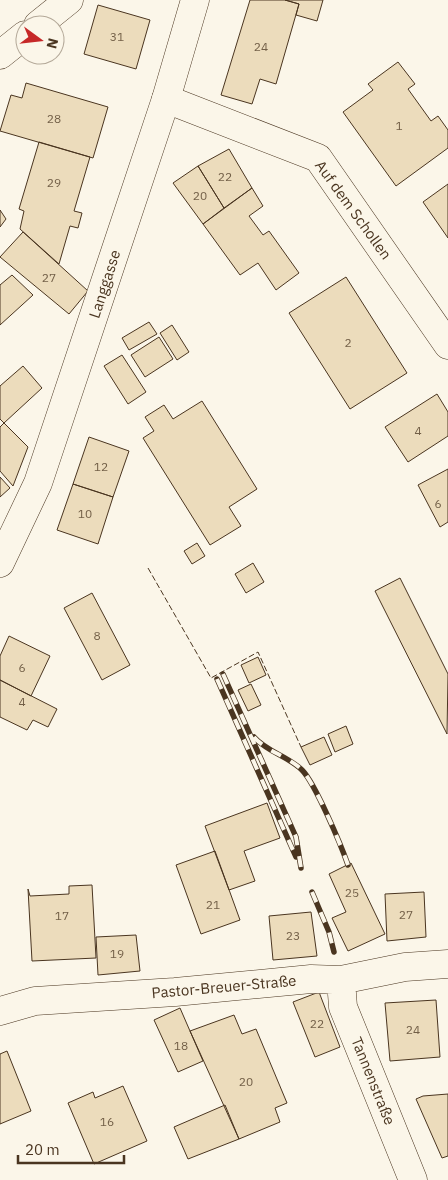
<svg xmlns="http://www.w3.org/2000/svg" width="448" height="1180" font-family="'IBM Plex Sans',sans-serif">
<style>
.building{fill:#ecdcbc;stroke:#4a3520}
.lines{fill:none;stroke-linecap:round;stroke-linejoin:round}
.street-casing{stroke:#4a3520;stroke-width:29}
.secondary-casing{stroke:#4a3520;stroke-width:29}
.street{stroke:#fbf6e9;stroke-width:28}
.secondary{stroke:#fbf6e9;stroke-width:28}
.rail-casing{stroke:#4a3520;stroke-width:5.5}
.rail{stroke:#fbf6e9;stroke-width:4;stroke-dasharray:11;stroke-linecap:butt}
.fence{stroke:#4a3520;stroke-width:1;stroke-dasharray:6 2.5;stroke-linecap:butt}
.labels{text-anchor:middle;stroke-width:4;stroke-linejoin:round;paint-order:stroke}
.number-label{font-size:12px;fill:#725f47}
.street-label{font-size:15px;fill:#4a3520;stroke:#fbf6e9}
</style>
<rect width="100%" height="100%" fill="#fbf6e9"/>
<path class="building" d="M250,0h35l14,4 -23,80 -16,-5 -8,25 -31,-9z
M285,0h38l-6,21 -21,-6 3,-11z
M98,5l52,15 -14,49 -52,-15z
M398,62l17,22 -7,5 23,32 7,-5 10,14v18l-52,38 -53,-74 30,-22 -5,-6z
M26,83l82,24 -15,51 -93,-27 11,-36 11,3z
M39,142l51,15 -16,54 8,2 -4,15 -8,-2 -11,38 -39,-35 4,-18 -5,-2z
M229,149l23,39 -28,20 -26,-42z
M198,166l26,42 -21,16 -30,-41z
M448,184v54l-25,-36z
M252,188l11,18 -14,10 14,19 6,-4 30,42 -23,17 -18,-27 -18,12 -37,-51z
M0,210l6,9 -6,8z
M23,232l65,59 -19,23 -69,-57z
M12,275l21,20 -33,30v-40z
M346,277l61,96 -57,36 -61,-96z
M149,322l8,12 -28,16 -7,-12z
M172,325l17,27 -12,8 -17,-27z
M159,337l14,22 -28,18 -14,-22z
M122,355l24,37 -18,12 -24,-38z
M23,366l19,22 -38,35 -4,-4v-33z
M437,394l11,18v24l-40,26 -23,-35z
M202,401l55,88 -28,18 12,19 -31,19 -67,-107 11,-7 -9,-14 19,-12 9,14z
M4,423l24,24 -15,39 -13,-15v-44z
M89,437l40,14 -16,46 -40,-13z
M448,469v53l-8,5 -22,-42z
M0,477l10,11 -10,9z
M73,484l40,13 -15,47 -41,-14z
M197,543l8,13 -13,8 -8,-13z
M253,563l11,19 -18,11 -11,-19z
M400,578l48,96 -1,60 -72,-143z
M92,593l38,72 -28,15 -38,-72z
M9,636l41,20 -19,40 -31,-16v-24z
M258,657l8,18 -17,8 -8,-18z
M0,680l57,29 -9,18 -15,-7 -6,10 -27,-13z
M251,684l10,21 -13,6 -10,-21z
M346,726l7,18 -18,8 -7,-18z
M324,737l8,18 -22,10 -9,-18z
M267,803l13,35 -36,13 11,30 -26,9 -24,-64z
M215,851l25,69 -39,14 -25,-69z
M351,863l34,71 -37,17 -16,-33 14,-6 -17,-38z
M92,885l4,73 -64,3 -4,-72 2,7 39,-2v-8z
M424,892l2,45 -39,4 -2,-47z
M311,912l6,44 -44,4 -4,-44z
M136,935l4,36 -42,4 -2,-38z
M319,992l21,55 -25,10 -22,-55z
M436,1000l4,57 -50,4 -5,-58z
M180,1008l23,53 -25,11 -24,-52z
M234,1015l8,19 14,-5 31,74 -12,5 5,14 -41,17 -49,-108z
M7,1051l24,60 -31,13v-70z
M123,1086l24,55 -53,23 -26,-61 25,-11 2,6z
M448,1094v62l-6,2 -26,-59 7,-3z
M225,1105l14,34 -51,20 -14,-32z"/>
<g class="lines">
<defs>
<path id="street" d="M38,25l31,-25
M0,55l25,-20
M166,99l152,59 130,187
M341,980l2,27 70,173
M0,1011l35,-10 140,-9 136,-13 30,1 64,-13 43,-3"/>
<path id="secondary" d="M0,563l38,-80 128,-384 29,-99"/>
</defs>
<use href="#street" class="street-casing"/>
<use href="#secondary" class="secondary-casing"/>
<use href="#street" class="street"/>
<use href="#secondary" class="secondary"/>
<defs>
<path id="rail" d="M223,674l73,163 5,31
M217,679l79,178
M254,737c13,15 34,19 48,33 13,13 39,75 46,95
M312,892l17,40 5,20"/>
</defs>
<use href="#rail" class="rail-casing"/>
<use href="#rail" class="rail"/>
<path class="fence" d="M148,568l63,110 47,-26 43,95"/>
</g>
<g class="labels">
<g class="number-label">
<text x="117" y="41">31</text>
<text x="261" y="51">24</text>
<text x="54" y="123">28</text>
<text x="399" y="130">1</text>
<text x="225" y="181">22</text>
<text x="54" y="187">29</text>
<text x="200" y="200">20</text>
<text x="49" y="282">27</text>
<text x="348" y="347">2</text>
<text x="418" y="435">4</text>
<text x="101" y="471">12</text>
<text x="438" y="508">6</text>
<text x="85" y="518">10</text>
<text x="97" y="640">8</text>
<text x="22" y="672">6</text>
<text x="22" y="706">4</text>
<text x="352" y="897">25</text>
<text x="213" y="909">21</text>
<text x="406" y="919">27</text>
<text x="62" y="920">17</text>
<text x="293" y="940">23</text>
<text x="117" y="958">19</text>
<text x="317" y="1028">22</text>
<text x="413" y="1034">24</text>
<text x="181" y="1050">18</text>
<text x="246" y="1086">20</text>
<text x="107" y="1126">16</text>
</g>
<g class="street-label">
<text transform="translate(353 210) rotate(54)" y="5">Auf dem Schollen</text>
<text transform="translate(105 284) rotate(-72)" y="5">Langgasse</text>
<text transform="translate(224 987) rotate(-5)" y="5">Pastor-Breuer-Straße</text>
<text transform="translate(373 1081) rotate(68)" y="5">Tannenstraße</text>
</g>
</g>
<g transform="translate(40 40) rotate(105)"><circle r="24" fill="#fbf6e9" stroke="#b4a999"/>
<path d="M0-4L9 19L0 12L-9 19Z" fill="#c62828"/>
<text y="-8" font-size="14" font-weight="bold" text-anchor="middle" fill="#4a3520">N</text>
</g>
<path d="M18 1155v8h106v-8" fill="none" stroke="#4a3520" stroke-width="2.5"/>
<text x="25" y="1155" font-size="15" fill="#4a3520" stroke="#fbf6e9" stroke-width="4" paint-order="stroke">20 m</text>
</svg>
